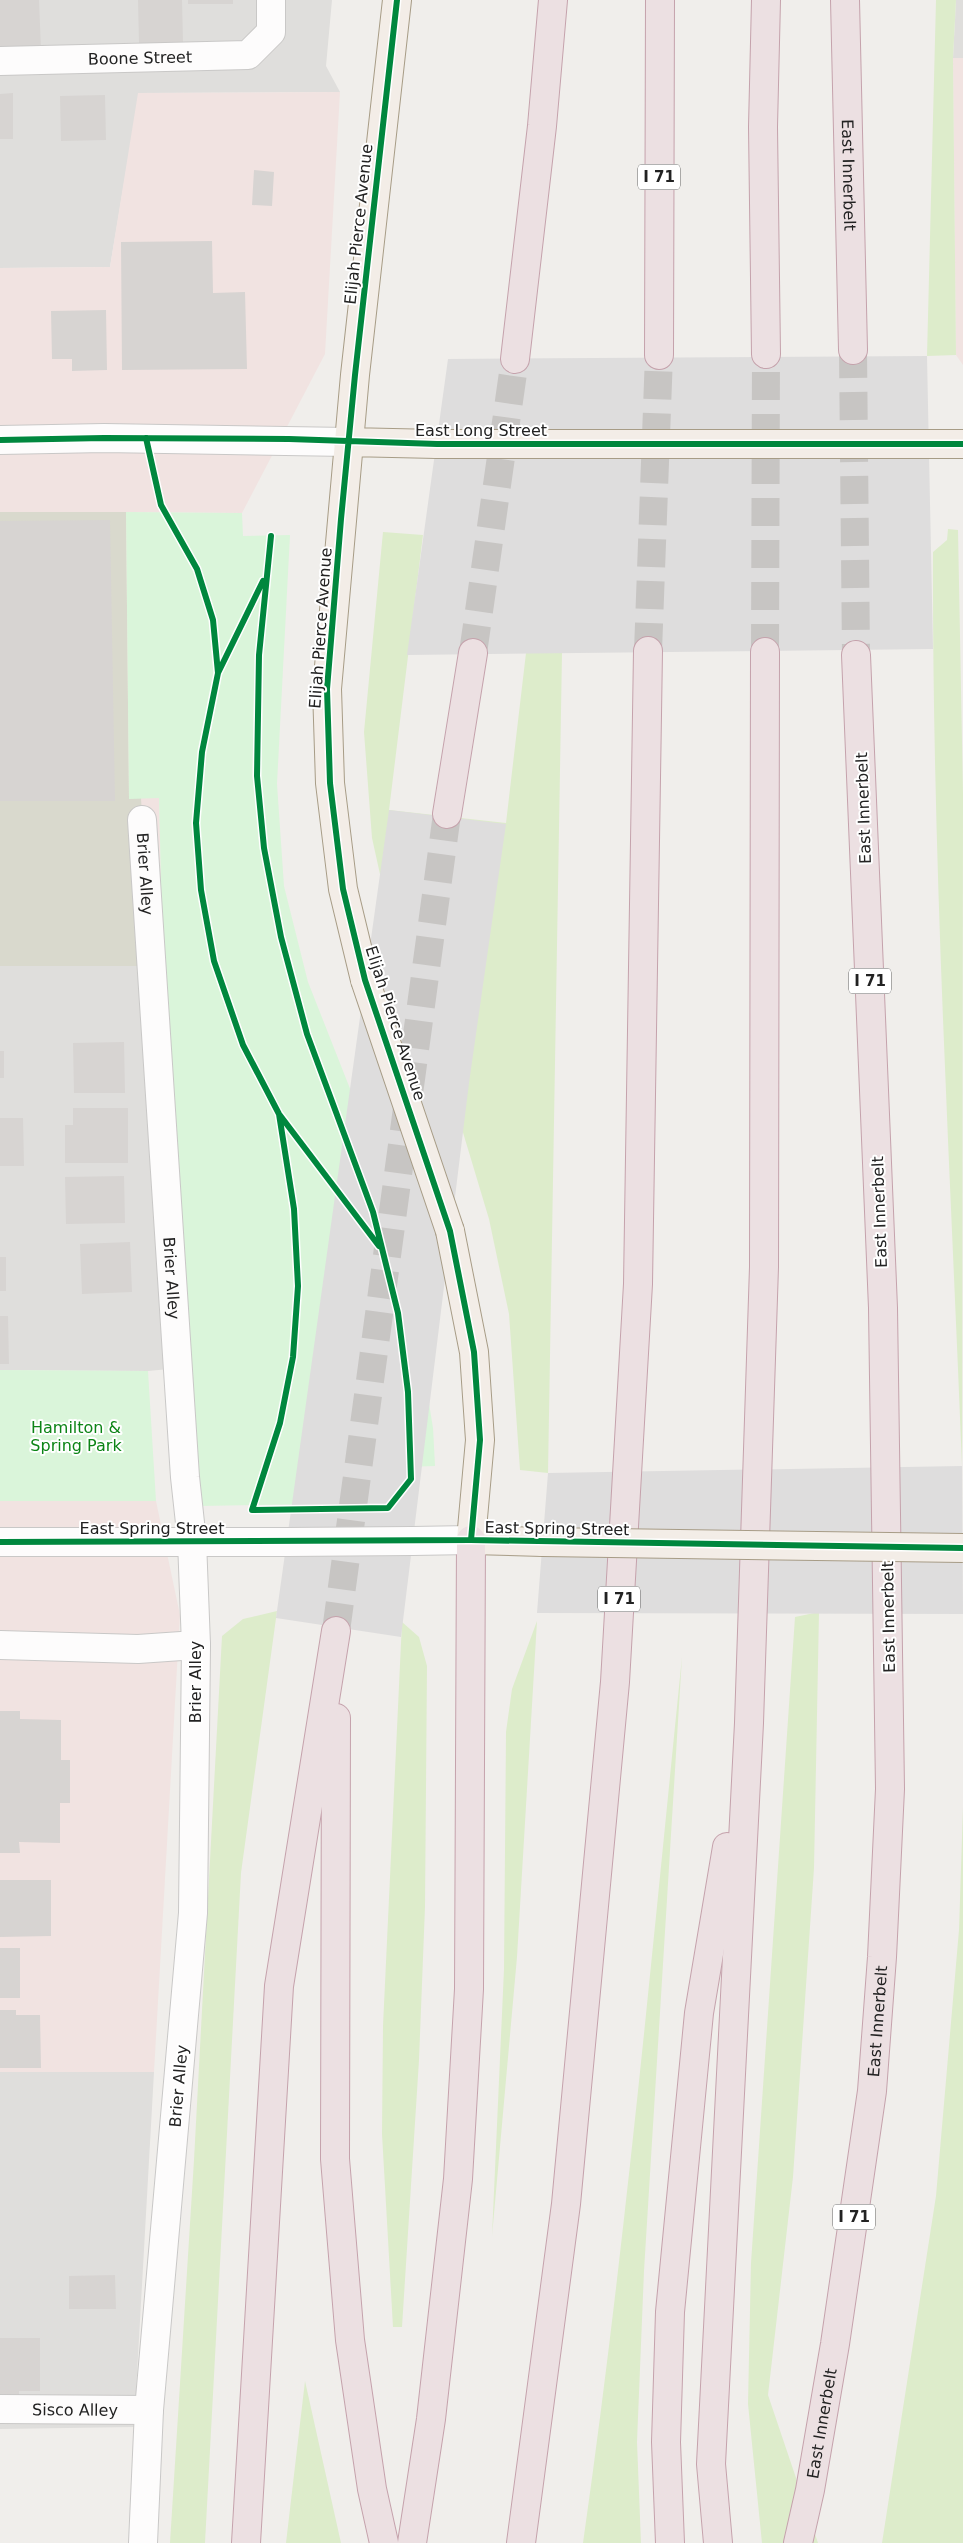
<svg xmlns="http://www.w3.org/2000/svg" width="963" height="2543" font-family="'DejaVu Sans',sans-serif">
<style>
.residential{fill:#dfdedc}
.commercial{fill:#f1e3e1}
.construction{fill:#d9d9cd}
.grass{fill:#ddeccb}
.park{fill:#daf5da}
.pier{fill:#dedddd}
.building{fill:#d7d4d2}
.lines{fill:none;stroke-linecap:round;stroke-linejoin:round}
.highway-tunnel{stroke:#c7c5c3;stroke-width:28;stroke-dasharray:28 14;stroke-linecap:butt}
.minor-casing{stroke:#c9c8c7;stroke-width:30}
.major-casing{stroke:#a79c86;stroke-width:30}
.highway-casing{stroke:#c5a2ac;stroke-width:30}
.minor{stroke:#fdfcfc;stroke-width:28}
.major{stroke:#f3ede7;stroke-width:28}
.highway{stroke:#ece0e2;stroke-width:28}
.minor-bridge-casing{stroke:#c9c8c7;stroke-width:30;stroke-linecap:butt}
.major-bridge-casing{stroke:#a79c86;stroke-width:30;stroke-linecap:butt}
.minor-bridge{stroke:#fdfcfc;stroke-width:28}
.major-bridge{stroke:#f3ede7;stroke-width:28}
.cycleway-casing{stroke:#fff;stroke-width:9}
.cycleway{stroke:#00873e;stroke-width:6}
.labels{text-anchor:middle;stroke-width:4;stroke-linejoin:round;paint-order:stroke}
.shield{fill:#fff;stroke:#646464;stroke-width:1}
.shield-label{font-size:15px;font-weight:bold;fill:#222}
.street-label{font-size:16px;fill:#222;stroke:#fff}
.park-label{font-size:16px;fill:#0c8416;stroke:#fff}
</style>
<rect width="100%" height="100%" fill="#f0eeeb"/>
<path class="residential" d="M0,0h332l-6,66 14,26 -201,1 -29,174 -110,1z
M956,0h7v58h-10z
M0,966h163l27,401 -42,4 -148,-1z
M0,2072h154l-20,355 -134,2z"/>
<path class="commercial" d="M953,58h10v307l-7,-10z
M340,92l-15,262 -83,159 -116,-1 33,285 4,169h-163v-698l110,-1 28,-174z
M0,1501h156l24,114 -26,457h-154z"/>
<path class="construction" d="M0,512h126l3,286h12l10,168h-151z"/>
<path class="grass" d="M936,0h20l-3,58 3,297 -29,1z
M948,529l10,1 5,265 -1,671c-12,-304 -30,-609 -29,-914l14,-12z
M383,532l40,3 -34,275 117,13 20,-170h36l-14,820 -28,-3 -11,-156 -20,-95 -43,-143 -53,-143 -21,-95 -8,-106z
M277,1611l-36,262 -36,670h-35l24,-383 28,-524 21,-17z
M819,1612l-5,256 -21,309 -25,218 50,148h-56l-14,-139 3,-141 44,-646z
M537,1621l-20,336 -25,279 12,-267 2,-237 6,-43z
M402,1622l17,15 8,29 -2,241 -6,153 -17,267h-9l-11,-193 1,-108z
M682,1657l-38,614 -7,171 4,101h-58c42,-295 69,-590 99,-886z
M963,1807v736h-81l54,-347 23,-266z
M305,2381l36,162h-55z"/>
<path class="park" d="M126,512l116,1 1,23 47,-1 -13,249 7,102 24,96 52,132 43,129 30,185 2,38 -58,2 -1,35 -177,3 -36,-540 -4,-168 -30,1z
M0,1370l148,1 8,130h-156z"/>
<path class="pier" d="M927,356l6,293 -526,6 41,-296z
M389,810l117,14 -37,259 -68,554 -125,-19z
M962,1466l1,148 -426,-1 11,-140z"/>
<path class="building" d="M0,0h39l2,50 -41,1z
M138,0h44l1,43h-44z
M188,0h45v4h-45z
M13,93v46h-13v-45z
M105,95l1,45 -45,1 -1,-45z
M254,170l20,2 -2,34 -20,-1z
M212,241l1,52 32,-1 2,77 -125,1 -1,-128z
M106,310l1,60 -35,1v-12h-20l-1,-48z
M110,520l5,281h-115v-280z
M124,1042l1,51h-51l-1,-50z
M0,1051h4v27h-4z
M73,1108h55v55h-63v-38h8z
M0,1118h23l1,48h-24z
M124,1176l1,47 -59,1 -1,-47z
M130,1242l2,50 -50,2 -2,-50z
M0,1257h6v34h-6z
M0,1316h8l1,48h-9z
M0,1711h20v8l41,1v40h9v43h-10v40l-41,-1 1,11h-20z
M0,1880h51v56l-51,1z
M0,1948h20v50h-20z
M0,2010h16v5h24l1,53h-41z
M115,2275l1,34h-47v-33z
M0,2338h40v53h-21v5h-19z"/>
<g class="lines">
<path class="highway-tunnel" d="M853,350l3,305
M648,651l11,-296
M765,652l1,-298
M473,653l42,-294
M336,1631l111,-817"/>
<defs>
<g id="minor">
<path id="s1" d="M0,61l248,-6 23,-23v-32"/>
<path d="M0,440l104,-2 244,4"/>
<path id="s2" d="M142,820l43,657 7,64 4,104 -3,268 -44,497 -6,133"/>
<path d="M412,1541l59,-1"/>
<path d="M0,1542h286"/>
<path d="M0,1645l138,4 58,-4"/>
<path id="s3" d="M0,2409l149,1"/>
</g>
<path id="major" d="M348,442l89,2
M928,444h35
M365,980l-22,-91 -13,-106 -3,-94 28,-314 42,-375
M450,1231l24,121 6,88 -9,100 72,2"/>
<g id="highway">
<path d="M766,0l-3,127 3,227"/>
<path id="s4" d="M845,0l8,350"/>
<path d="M659,355l1,-355"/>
<path d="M515,359l27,-233 11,-126"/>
<path d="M447,814l26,-161"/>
<path d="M336,1718l-1,441 15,181 22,149 12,54"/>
<path d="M246,2543l33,-557 57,-355"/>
<path d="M412,2543l19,-124 27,-240 11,-190 2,-449"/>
<path d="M521,2543l45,-339 49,-522 23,-398 10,-633"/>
<path d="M670,2543l-4,-101 4,-130 29,-299 28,-166"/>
<path d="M718,2543l-7,-79 38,-741 15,-456 1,-615"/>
<path id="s5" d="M798,2543l12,-53 25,-146 37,-253 10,-134 8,-168 -7,-481 -27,-653"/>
</g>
</defs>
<use href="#minor" class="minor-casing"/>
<use href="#major" class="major-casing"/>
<use href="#highway" class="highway-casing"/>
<use href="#minor" class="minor"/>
<use href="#major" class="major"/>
<use href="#highway" class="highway"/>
<defs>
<path id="minor-bridge" d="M286,1542l126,-1"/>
<path id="major-bridge" d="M437,444h491
M365,980l85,251
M543,1542l420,6"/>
</defs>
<use href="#minor-bridge" class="minor-bridge-casing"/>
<use href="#major-bridge" class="major-bridge-casing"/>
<use href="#minor-bridge" class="minor-bridge"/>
<use href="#major-bridge" class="major-bridge"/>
<defs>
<path id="cycleway" d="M397,0l-42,375 -14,144 -14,170 3,94 13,106 22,91 85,251 24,121 6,88 -9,100
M146,438l15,67 36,64 16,51 5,53
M0,440l104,-2 185,1 148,5h526
M271,536l-12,119 -2,121 7,72 17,89 26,97 66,178 25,101 10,79 3,87 -23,29 -136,2 28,-87 13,-66 5,-71 -4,-77 -15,-95
M263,581l-45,92 -16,79 -6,71 5,67 13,71 29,84 36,69 100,132
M0,1542l471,-2 492,8"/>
</defs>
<use href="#cycleway" class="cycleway-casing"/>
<use href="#cycleway" class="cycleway"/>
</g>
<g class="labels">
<g class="shield">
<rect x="638" y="164.5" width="42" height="25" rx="4"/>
<rect x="849" y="968.5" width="42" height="25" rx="4"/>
<rect x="598" y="1586.5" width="42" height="25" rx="4"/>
<rect x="833" y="2204.5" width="42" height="25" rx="4"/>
</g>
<g class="shield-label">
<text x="659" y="182">I 71</text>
<text x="870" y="986">I 71</text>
<text x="619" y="1604">I 71</text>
<text x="854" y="2222">I 71</text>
</g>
<g class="street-label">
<text dy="6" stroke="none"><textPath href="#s1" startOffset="140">Boone Street</textPath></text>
<text dy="6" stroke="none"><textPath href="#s4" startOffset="175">East Innerbelt</textPath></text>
<text transform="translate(358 224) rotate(-84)" y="6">Elijah Pierce Avenue</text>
<text x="481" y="436">East Long Street</text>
<text transform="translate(320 628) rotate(-86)" y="6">Elijah Pierce Avenue</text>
<text transform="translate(863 808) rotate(-92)" y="6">East Innerbelt</text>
<text dy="6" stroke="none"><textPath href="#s2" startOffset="54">Brier Alley</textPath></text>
<text transform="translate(396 1023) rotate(72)" y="6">Elijah Pierce Avenue</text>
<text transform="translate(879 1212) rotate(-92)" y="6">East Innerbelt</text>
<text dy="6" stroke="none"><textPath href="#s2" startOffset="459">Brier Alley</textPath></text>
<text x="152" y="1534">East Spring Street</text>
<text transform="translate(557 1528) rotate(1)" y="6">East Spring Street</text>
<text transform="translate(888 1617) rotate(-91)" y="6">East Innerbelt</text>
<text transform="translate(195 1682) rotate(-90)" y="6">Brier Alley</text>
<text dy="6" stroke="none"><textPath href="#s5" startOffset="528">East Innerbelt</textPath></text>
<text transform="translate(178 2086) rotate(-85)" y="6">Brier Alley</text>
<text dy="6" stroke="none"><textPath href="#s3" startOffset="75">Sisco Alley</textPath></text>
<text dy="6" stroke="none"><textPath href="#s5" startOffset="122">East Innerbelt</textPath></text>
</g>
<g class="park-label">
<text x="76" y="1433">Hamilton &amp;<tspan x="76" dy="18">Spring Park</tspan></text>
</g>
</g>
</svg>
